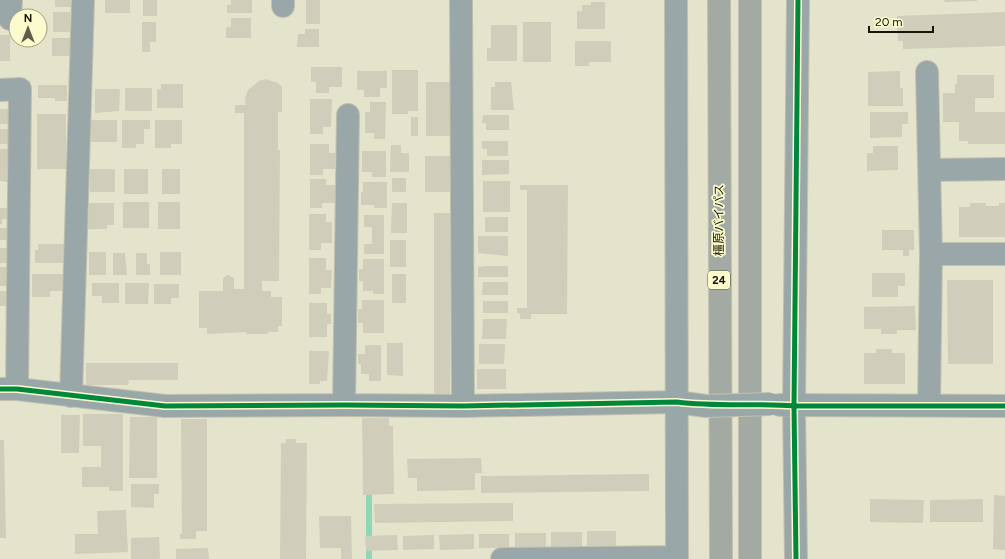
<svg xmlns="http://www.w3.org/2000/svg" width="1005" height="559" font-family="Figtree,'Noto Sans JP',sans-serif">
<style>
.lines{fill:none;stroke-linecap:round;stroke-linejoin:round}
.stream{stroke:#8fd8b5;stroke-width:6}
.building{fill:#d0cdba}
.minor-casing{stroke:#c1c1ae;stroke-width:24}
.highway-casing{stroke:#c1c1ae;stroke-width:24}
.minor{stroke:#9aa7a8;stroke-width:22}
.highway{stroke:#a2aaa3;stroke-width:22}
.minor-bridge-casing{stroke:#c1c1ae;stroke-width:24;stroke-linecap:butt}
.minor-bridge{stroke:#9aa7a8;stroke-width:22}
.cycleway-casing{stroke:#fcfbce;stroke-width:8}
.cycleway{stroke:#00873e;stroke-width:5}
.labels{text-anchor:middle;stroke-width:3.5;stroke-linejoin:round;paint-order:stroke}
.shield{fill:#fcfbce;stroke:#5b5b42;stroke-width:1}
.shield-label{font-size:11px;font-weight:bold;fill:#161606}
.street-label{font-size:12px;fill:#161606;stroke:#fcfbce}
</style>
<rect width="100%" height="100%" fill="#e4e4cc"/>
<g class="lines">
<path class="stream" d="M369,559v-64"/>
</g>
<path class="building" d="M55,0h16v7h-16z
M105,0h25v13h-25z
M143,0h14v16h-14z
M231,0h21v13h-25v-8h4z
M306,0h14v24h-14z
M944,0h33v1l-32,1z
M591,2h14v27h-28v-18h5v-6h9z
M53,12h17v20h-17z
M1005,12v34l-102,3v-8h-5l-1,-25z
M231,18h20v20h-25v-9l1,-2h4z
M142,22h14v20h-6v10h-8z
M523,22h28v40h-28z
M491,25h26v36h-30v-13h4z
M305,29h14v18h-22l1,-13h7z
M0,35h10v26h-10z
M52,38h18v18h-18z
M575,41h36v21h-22v4h-14z
M311,67h31v20h-13v6h-13v-11h-5z
M392,70h26v41h-10v3h-16z
M357,71h30v17h-7v9h-16v-7h-7z
M900,71v17h3v18h-35v-34z
M957,75h37v23h-19v14h30v32h-37v-3h-9v-19h-16v-29h12v-9h2z
M265,79l13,4 4,4v25h-4v38h2l-1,131h-17v10h9v6h11v29h-4v6h-10v2h-22v-2l-39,2v-6h-8v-37h24v-13l5,-3 6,3v11h10v-176h-9v-8h11l-1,-7 3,-8 11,-9z
M426,82h25v54h-25z
M495,82h16l3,28h-23v-23h4z
M161,84h22v24h-26v-19h4z
M38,85h29v16h-12v-3h-17z
M125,88h27v23h-27z
M95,89h25l-1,22 -24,2z
M310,99h22l-1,28h-8v7h-13z
M370,102h16l-1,37h-11v-6h-9v-21h5z
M0,109h15v15h-15z
M870,112h38v12h-6v13l-32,1z
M37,114h29v55h-29z
M483,115h26v15h-23v-7h-4z
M411,117h7v19h-7z
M91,120h26v22h-26z
M122,120h28v9h-6v15h-8v4h-14z
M155,120h27v24h-11v4h-16z
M0,129h8v5h9v10h-17z
M482,141h26v15h-21v-7h-5z
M310,144h19v9h6v16h-12v6h-13z
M391,145h10v8h8v19h-19z
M873,146h25v24l-31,1v-18h6z
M0,149h15v18h-8v15l-7,-1z
M362,151h24v26h-14v-5h-10z
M425,156h25v36h-25z
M482,160h27v14l-27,1z
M90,169h25v23h-25z
M124,169h24v25h-24z
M162,169h18v25h-18z
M392,178h14v14h-14z
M310,179h16v6h9v18h-13v5h-12z
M483,181h27v31h-27z
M363,182h24v26h-13v-3h-13v-13h2z
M520,185h48l-1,129h-36v5h-11v-6h-3v-5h10v-118h-7z
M123,202h26v26h-26z
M158,202h22v27h-22z
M89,203h25v22h-7v4h-19z
M392,203h15v30h-16z
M970,203h16v3h13v-3h6v34h-46v-30h11z
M0,208h15v11h-13v5h-2z
M434,213h17l-1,181h-16z
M309,214h17v8h6v21h-11v7h-12z
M364,215h20v39h-20v-10h8v-17h-8z
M485,217h23v15h-23z
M0,228h8v12h-8z
M882,230h32v20h-5v6h-6v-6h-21z
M478,236h30v20l-30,-3z
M390,240h16v27h-16z
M38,244h26v19h-29v-13h3z
M0,248h11v15h-11z
M89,252h17v23h-17z
M160,252h21v23h-21z
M113,253h12l2,22h-14z
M136,253h11v11h3v11h-14z
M309,258h17v12h6l-1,18h-10v6h-12z
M363,259h21v35h-11v-3h-10v-10h-4v-12h4z
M487,266h21v11h-30v-10z
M0,267h11v19h-11z
M872,273h33v13h-7v11h-26z
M32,274h34v17h-16v6h-18z
M392,274h14v29h-14z
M947,280h46v84h-45z
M483,282h25v13h-26z
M92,283h27v20h-17v-7h-10z
M125,283h24l-1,21h-23z
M154,284h25v14h-8v6h-17z
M0,291h10v15h-10z
M362,300h22v33h-21v-10h-5v-14h4z
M483,301h25v12h-25z
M309,303h18v11h4v10h-4v13h-18z
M915,306l1,24h-19v4h-16v-5h-17v-22z
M483,319h24l-1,20h-24z
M387,343h16v33l-16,-1z
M479,344h26l-1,20h-25z
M365,345h16v36h-12v-7h-8v-10h-3v-10h7z
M876,349h16v4h13v31h-41v-31h12z
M309,351h20l-2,30h-7v3h-11z
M86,363h92v17h-49l-1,5h-42z
M477,369h29v20h-29z
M83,414h40v77h-14v-4h-27v-20h19v-21h-18z
M61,415h19l-1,38h-18z
M130,417h27v61h-28z
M362,418h27v8h4l1,68 -31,1z
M181,419h26v112h-11v8h-16v-5h2z
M286,439h10v4h11l-1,116h-26l1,-116h5z
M0,440h4l2,98h-6z
M481,458l1,15h-7v17l-58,1v-13h-9l-1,-19z
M649,474v17l-168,2v-17z
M131,484h28v10h-5v14l-23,-1z
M994,495l11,1v54l-12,-1z
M870,499l54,1 -1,23 -53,-1z
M983,499v23h-53v-22z
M513,503v18l-138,2 -1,-19z
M126,510l2,42 -53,2v-20h23l-1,-23z
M319,516h32l1,43h-11v-11h-21z
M587,531h29v16l-29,-1z
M551,532h31v15l-31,1z
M515,533h31v16h-31z
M474,534v15l-34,1 -1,-15z
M479,534h30v14h-30z
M397,535l1,15 -32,1 -1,-15z
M434,535v14l-31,1v-14z
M159,537l1,22h-29v-21z
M208,548l1,11h-33v-10z"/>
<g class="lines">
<defs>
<path id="minor" d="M461,0l2,406
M676,0l1,559
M283,6v-6
M10,19l1,-19
M927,72l4,182 -2,151
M0,90l20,-1 -3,300
M931,170l74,-1
M931,254h74
M0,389h17l148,17 179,-1 119,1 214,-4 29,4
M71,396l12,-396
M344,405l4,-290
M780,405l225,1
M502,559l175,-2
M796,559l-2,-153 4,-406"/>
<path id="highway" d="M719,0l2,559
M750,0v559"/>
</defs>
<use href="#minor" class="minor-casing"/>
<use href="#highway" class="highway-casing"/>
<use href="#minor" class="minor"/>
<use href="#highway" class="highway"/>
<defs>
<path id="minor-bridge" d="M706,406l65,-2"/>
</defs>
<use href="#minor-bridge" class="minor-bridge-casing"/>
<use href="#minor-bridge" class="minor-bridge"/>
<defs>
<path id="cycleway" d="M0,389h17l148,17 179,-1 119,1 214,-4c39,5 78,1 117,4h211
M796,559l-2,-153 4,-406"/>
</defs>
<use href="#cycleway" class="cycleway-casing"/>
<use href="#cycleway" class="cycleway"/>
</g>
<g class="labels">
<rect class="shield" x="708" y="271" width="22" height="18" rx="3"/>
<g class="shield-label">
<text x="719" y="284">24</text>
</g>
<g class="street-label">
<text transform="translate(719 220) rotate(-90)" y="4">橿原バイパス</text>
</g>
</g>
<g transform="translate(28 28)"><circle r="19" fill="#fcfbce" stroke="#a09f7e"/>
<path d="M0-3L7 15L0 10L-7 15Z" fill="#5e5e4b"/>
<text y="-6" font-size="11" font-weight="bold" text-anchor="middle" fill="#161606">N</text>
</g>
<path d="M869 26v6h64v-6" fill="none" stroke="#161606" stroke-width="2"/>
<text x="875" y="26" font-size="12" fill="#161606" stroke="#fcfbce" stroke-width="3" paint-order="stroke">20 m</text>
</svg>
